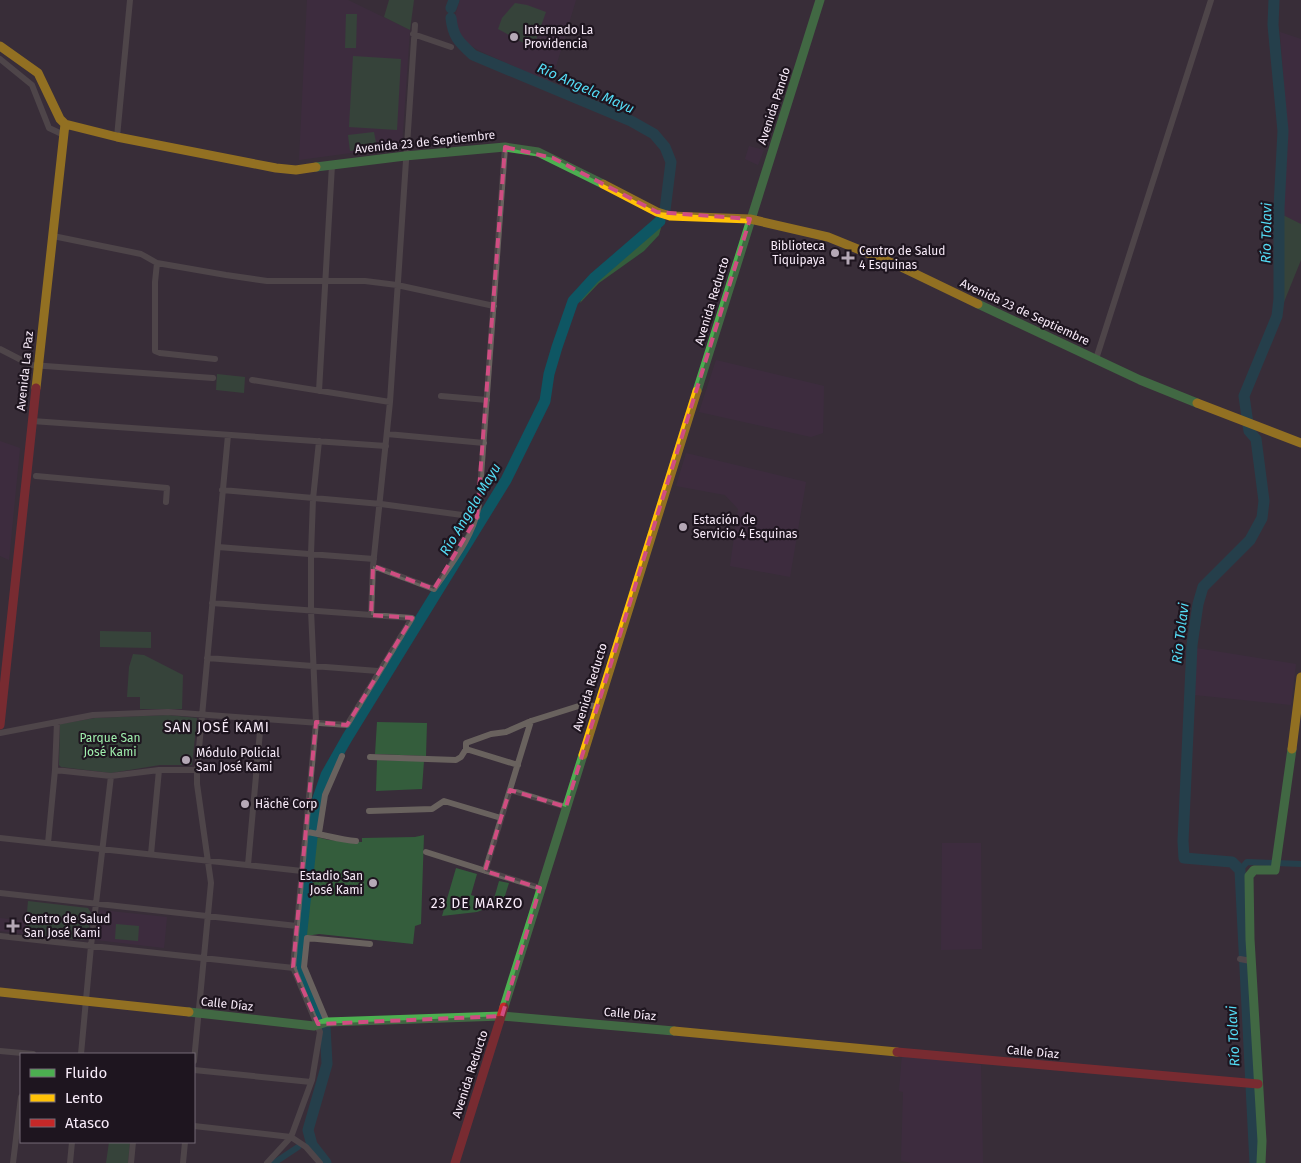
<svg xmlns="http://www.w3.org/2000/svg" width="1301" height="1163" font-family="'Fira Sans',sans-serif">
<style>
.built{fill:#432c46}
.green{fill:#345d3c}
.lines{fill:none;stroke-linecap:round;stroke-linejoin:round}
.canal{stroke:#0e5663;stroke-width:6}
.river{stroke:#0e5663;stroke-width:11}
.street{stroke:#69625e;stroke-width:6}
.fast{stroke:#4caf50;stroke-width:9}
.slow{stroke:#ffc107;stroke-width:9}
.jam{stroke:#c62828;stroke-width:9}
.marked{fill:none;stroke:#d04d82;stroke-width:4;stroke-dasharray:10 6;stroke-linejoin:round}
.poi-dot{fill:#b5a8b6;stroke:#1e151f;stroke-width:2}
.labels{text-anchor:middle;stroke-width:4.5;stroke-linejoin:round;paint-order:stroke}
.poi-label{font-size:12px;fill:#f8ebf9;stroke:#1e151f;text-anchor:start}
.street-label{font-size:12px;fill:#f8ebf9;stroke:#1e151f}
.park-label{font-size:12px;fill:#9fefad;stroke:#1e151f}
.water-label{font-size:14px;font-style:italic;fill:#54dbf4;stroke:#1e151f}
.neighbourhood-label{font-size:14px;letter-spacing:1px;fill:#f8ebf9;stroke:#1e151f}
</style>
<rect width="100%" height="100%" fill="#382d39"/>
<path class="built" d="M307,0h41l62,30 -8,116 -103,14z
M460,0h116l-25,83 -71,-32 -12,-7 -10,-13 -4,-11z
M1280,32l21,7v185l-18,-9 5,-76z
M749,146l15,4 -6,15 -13,-6z
M716,360l108,26 -1,47 -12,4 -112,-25z
M0,441l20,7 -11,112 -9,-4z
M686,453l120,29 -16,95 -60,-11 8,-57 -13,-14 -49,-9z
M1196,648l100,16 -5,41 -96,-10z
M942,843h39l1,106 -41,1z
M100,910l67,7 -3,31 -68,-8z
M0,918l26,3 -1,13 -25,-3z
M902,1055l79,10 2,98h-70l-12,-2 2,-69 -4,-1z"/>
<path class="green" d="M389,0h25l-4,30 -26,-13z
M515,3l12,2 19,7 -13,36 -35,-19 4,-11z
M346,14h11l-1,34h-11z
M353,56l48,3 -4,71 -48,-3z
M374,132l3,16 -27,3 -2,-16z
M1283,215l18,9v36l-17,42z
M663,221l-4,14 -15,16 -45,32 -19,20c7,-22 64,-62 83,-82z
M217,374l28,3 -1,16 -28,-3z
M100,631l51,1v16l-51,-1z
M133,654l11,1 39,20 -1,34h-42v-12h-13l2,-30z
M168,715l29,3 -5,47h-32l-49,8 -50,-6 -2,-2 1,-41 35,-6z
M377,722l50,1 -1,33 -51,-2z
M377,760l47,1 -2,28 -46,2z
M308,835l21,5 33,2v-4l53,-1 9,-2 -3,89 -6,2 -2,18 -94,-10 -13,2 -3,6h-5z
M456,868l21,6 -6,21 22,7 6,-21 10,2 -6,19 -26,10 -35,4z
M28,901l60,7 3,5 -3,25 -5,2 -58,-6z
M116,924l23,2 -1,15 -23,-2z
M109,1142h21l-2,21h-22z"/>
<g class="lines">
<path class="canal" d="M1240,870l7,-8 54,2
M274,1163l24,-16"/>
<path class="river" d="M451,8l3,-8
M451,18c2,19 8,24 22,37l158,66 23,13 11,13 6,15 -6,48
M314,826l3,-25 9,-26 21,-37 159,-258 39,-79 4,-27 8,-27 16,-46 21,-23 66,-57
M312,838l-14,129 23,50
M325,1027l2,37 -19,66 4,15 14,18
M1255,1163l-15,-293 -8,-8 -48,-4 -1,-17 9,-196 6,-41 5,-17 47,-47 12,-22 2,-17 -8,-62 -7,-8 -5,-35 33,-80 2,-17v-91l4,-77 -10,-106 1,-25"/>
<path class="street" d="M413,34l38,13
M0,59l32,26 17,43 15,7
M117,137l13,-137
M53,236l88,18 16,9 69,12 41,6h98l32,4 97,21
M157,263l-2,19v69l5,2 55,6
M0,349l31,16 182,13
M1096,359l115,-359
M252,380l138,22
M319,391l13,-226
M441,396l46,4
M32,421l354,25
M387,434l97,9
M36,476l131,12 -1,14
M222,490l159,14 96,13
M218,547l156,12
M373,566l61,23c18,-26 40,-53 45,-85l26,-357
M371,615l2,-49 17,-164 25,-377
M207,658l171,13
M0,733l93,-18 75,-3 179,13 65,-107 -200,-15
M466,749v-6l25,-9 15,-2 25,-11 54,-17 12,3
M370,757l86,3 5,-3 5,-8 52,16
M55,770l56,6 48,-6h38
M510,790l56,17
M369,811l63,-2 12,-8 57,17
M306,832c17,2 33,8 50,9
M319,833l6,-38 17,-39
M0,838l302,33
M48,843l7,-73 2,-48
M426,852l114,36
M151,854l8,-84
M248,865l13,-145
M485,871l46,-150
M0,893l297,33
M0,936l294,32
M1240,959l11,2
M327,1022l-23,-55 3,-29 63,6
M0,1051l33,3
M81,1054l10,-108 20,-170
M194,1061l17,-178 -14,-99v-14l31,-335
M194,1070l117,12
M194,1126l97,11 15,10 14,16
M13,1163l8,-66
M70,1163l2,-21
M131,1163l2,-21
M183,1163l2,-21
M267,1163l24,-26 21,-57 8,-48 -27,-65 23,-245 -5,-112v-56l2,-55 6,-58"/>
<path class="fast" d="M316,167l89,-11 100,-9 33,5 65,32
M978,304l162,76 57,23
M697,391l123,-391
M504,1007l79,-252
M189,1012l125,14 13,-4 175,-6 172,15
M1261,1163l1,-22 -12,-202 -1,-63 5,-6h21l17,-121"/>
<path class="slow" d="M0,46l38,27 22,46 5,5 52,13 159,31 20,2 20,-3
M603,184l54,28 13,4 80,3 78,18 69,28 81,39
M36,388l29,-264
M1197,403l104,40
M1292,749l9,-72
M583,755l114,-364
M0,992l189,20
M674,1031l223,21"/>
<path class="jam" d="M0,725l36,-337
M897,1052l361,32
M455,1163l49,-156"/>
</g>
<path d="M0 0H1301V1163H0ZM505,147l48,11 104,54 93,7 -184,588 -56,-17 -9,28 -16,53 55,17 -38,128 -184,8 -25,-57 23,-245 31,3 65,-107 -41,-3 2,-49 61,23 43,-72z" fill="#382d39" fill-opacity=".55" fill-rule="evenodd"/>
<path class="marked" d="M505,147l48,11 104,54 93,7 -184,588 -56,-17 -9,28 -16,53 55,17 -38,128 -184,8 -25,-57 23,-245 31,3 65,-107 -41,-3 2,-49 61,23 43,-72z"/>
<g class="poi-dot">
<circle cx="514" cy="37" r="5"/>
<circle cx="835" cy="253" r="5"/>
<path d="M845.5 250.5h5v5h5v5h-5v5h-5v-5h-5v-5h5z"/>
<circle cx="683" cy="527" r="5"/>
<circle cx="186" cy="760" r="5"/>
<circle cx="245" cy="804" r="5"/>
<circle cx="373" cy="883" r="5"/>
<path d="M10.5 918.5h5v5h5v5h-5v5h-5v-5h-5v-5h5z"/>
</g>
<g class="labels">
<g class="poi-label">
<text x="524" y="34">Internado La<tspan x="524" dy="14">Providencia</tspan></text>
<text x="825" y="250" text-anchor="end">Biblioteca<tspan x="825" dy="14">Tiquipaya</tspan></text>
<text x="859" y="255">Centro de Salud<tspan x="859" dy="14">4 Esquinas</tspan></text>
<text x="693" y="524">Estación de<tspan x="693" dy="14">Servicio 4 Esquinas</tspan></text>
<text x="196" y="757">Módulo Policial<tspan x="196" dy="14">San José Kami</tspan></text>
<text x="255" y="808">Hächë Corp</text>
<text x="363" y="880" text-anchor="end">Estadio San<tspan x="363" dy="14">José Kami</tspan></text>
<text x="24" y="923">Centro de Salud<tspan x="24" dy="14">San José Kami</tspan></text>
</g>
<g class="street-label">
<text transform="translate(774 106) rotate(-72)" y="4">Avenida Pando</text>
<text transform="translate(425 142) rotate(-6)" y="4">Avenida 23 de Septiembre</text>
<text transform="translate(712 301) rotate(-73)" y="4">Avenida Reducto</text>
<text transform="translate(1025 312) rotate(25)" y="4">Avenida 23 de Septiembre</text>
<text transform="translate(25 371) rotate(-84)" y="4">Avenida La Paz</text>
<text transform="translate(590 687) rotate(-73)" y="4">Avenida Reducto</text>
<text transform="translate(227 1004) rotate(6)" y="4">Calle Díaz</text>
<text transform="translate(630 1014) rotate(5)" y="4">Calle Díaz</text>
<text transform="translate(1033 1052) rotate(5)" y="4">Calle Díaz</text>
<text transform="translate(470 1074) rotate(-72)" y="4">Avenida Reducto</text>
</g>
<g class="park-label">
<text x="110" y="742">Parque San<tspan x="110" dy="14">José Kami</tspan></text>
</g>
<g class="water-label">
<text transform="translate(586 88) rotate(24)" y="5">Río Angela Mayu</text>
<text transform="translate(1266 233) rotate(-89)" y="5">Río Tolavi</text>
<text transform="translate(470 509) rotate(-59)" y="5">Río Angela Mayu</text>
<text transform="translate(1180 633) rotate(-83)" y="5">Río Tolavi</text>
<text transform="translate(1233 1036) rotate(-93)" y="5">Río Tolavi</text>
</g>
<g class="neighbourhood-label">
<text x="217" y="732">SAN JOSÉ KAMI</text>
<text x="477" y="908">23 DE MARZO</text>
</g>
</g>
<rect x="20" y="1053" width="175" height="90" fill="#1e151f" stroke="#756b76"/>
<rect x="30" y="1069" width="25" height="8" fill="#4caf50" stroke="#756b76"/>
<text x="65" y="1078" font-size="15" fill="#f8ebf9">Fluido</text>
<rect x="30" y="1094" width="25" height="8" fill="#ffc107" stroke="#756b76"/>
<text x="65" y="1103" font-size="15" fill="#f8ebf9">Lento</text>
<rect x="30" y="1119" width="25" height="8" fill="#c62828" stroke="#756b76"/>
<text x="65" y="1128" font-size="15" fill="#f8ebf9">Atasco</text>
</svg>
